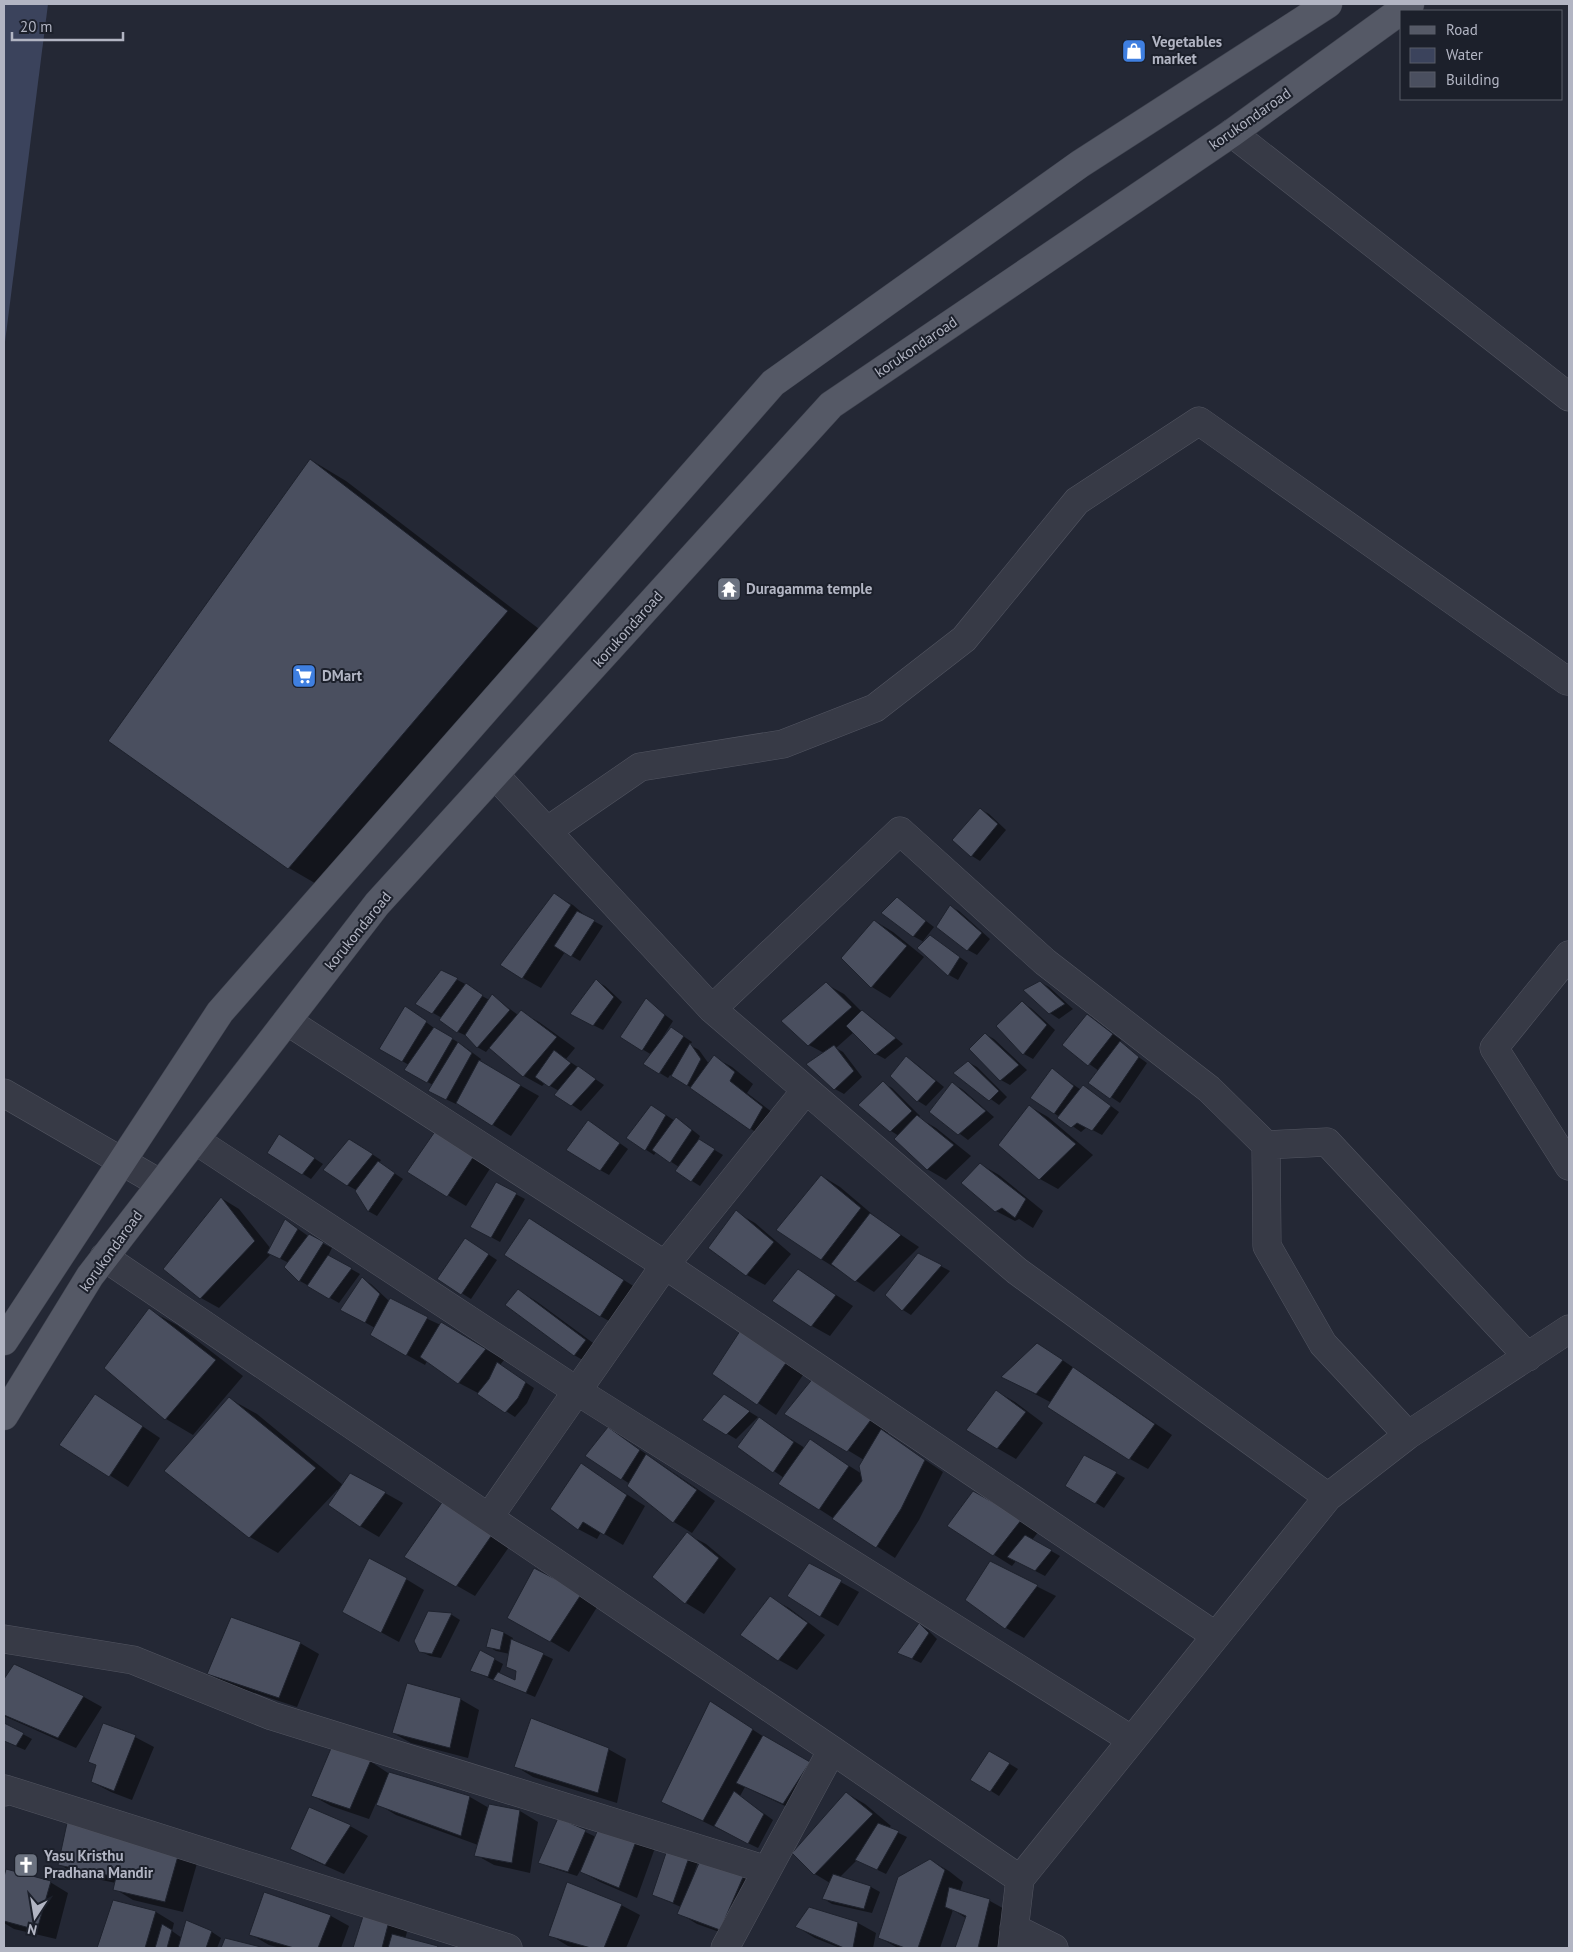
<svg xmlns="http://www.w3.org/2000/svg" width="1573" height="1952" font-family="'PT Sans',sans-serif">
<style>
.water{fill:#3b435c}
.shadow{fill:#0007}
.building{fill:#4a4f5f;stroke:#1e222d}
.lines{fill:none;stroke-linecap:round;stroke-linejoin:round}
.street-casing{stroke:#525561;stroke-width:29}
.primary-casing{stroke:#404450;stroke-width:29}
.street{stroke:#373a46;stroke-width:28}
.primary{stroke:#555966;stroke-width:28}
.labels{text-anchor:middle;stroke-width:4;stroke-linejoin:round;paint-order:stroke}
.poi-label{font-size:15px;font-weight:bold;fill:#b2b5c3;stroke:#1c202b;text-anchor:start}
.street-label{font-size:15px;fill:#b2b5c3;stroke:#1c202b}
</style>
<rect width="100%" height="100%" fill="#242835"/>
<path class="water" d="M4,4h44l-44,346z"/>
<path class="shadow" d="M311,460l35,21 197,151 -218,257 -36,-21z
M980,809l9,5 17,16 -26,31 -8,-5z
M554,895l19,10 15,13 15,8 -23,35 -15,-9 -24,36 -18,-10z
M897,899l37,28 -11,14 1,1 6,-6 38,27 -10,17 -9,-5 -31,-27 6,-6 -11,-6z
M950,906l9,5 31,28 -13,16 -9,-5z
M875,921l18,11 31,25 -34,41 -18,-11 -29,-29z
M442,972l33,17 3,2 -1,2 14,8 2,-5 25,19 3,-3 18,10 36,26 -9,11 38,26 -23,26 -25,-17 3,-3 -14,-8 -3,3 -18,-10 -34,-29 -4,5 -9,-5 -10,-11 -9,-4 -16,-14 -25,-14z
M596,981l9,5 17,16 -19,28 -22,-11z
M1040,982l9,5 24,22 -14,10 -9,-6z
M826,984l18,10 18,18 9,5 32,27 -18,15 -9,-5 -22,-22 -18,16 7,4 19,25 -18,17 -9,-5 -27,-25 16,-11 -15,-8z
M646,1000l27,21 -10,16 1,1 16,-4 12,8 -2,3 9,5 10,14 5,-7 18,10 21,17 -6,9 34,26 -12,21 -18,-11 -59,-41 -22,-13 -2,3 -23,-14 7,-9 -30,-18z
M1022,1003l9,5 24,22 -22,29 -9,-5 -26,-28z
M414,1013l20,15 27,16 20,15 -2,3 60,34 -28,40 -55,-34v2l-17,-8 -6,-11 -27,-15 3,-5 -28,-16z
M1087,1015l34,25 -2,3 28,20 -27,40 -30,-20 9,-12 -36,-26z
M985,1034l9,5 33,31 -17,15 -9,-5 -30,-31z
M906,1058l9,5 29,24 -18,19 -8,-5z
M968,1062l9,5 30,30 -8,8 -44,-32z
M1053,1070l28,20 3,-3 8,5 27,20 -17,23 -15,-8 -6,5 -27,-19z
M883,1083l9,5 28,28 -1,2 17,10 35,28 -25,24 -19,-11 -28,-33 -8,-5z
M953,1084l9,5 32,28 -26,23 -37,-28z
M1029,1106l19,11 45,38 -35,34 -18,-10z
M660,1111l15,10 1,-2 9,5 15,12 -2,4 25,15 -23,31 -8,-5 -13,-14 -23,-15 -2,3 -26,-17z
M597,1127l31,22 -19,26 -9,-5z
M436,1132l55,35 -25,39 -57,-34z
M288,1141l35,23 -12,15 -8,-5z
M358,1145l23,15 -2,3 24,16 -26,37 -9,-5 -12,-21 -9,-5z
M980,1164l19,11 44,36 -10,17 -14,-9 -4,2 -19,-10z
M822,1176l18,11 39,33 40,27 -45,45 -53,-33z
M497,1184l28,15 -25,43 -28,-15z
M221,1198l18,11 32,40 15,-29 22,16 24,12 -4,8 32,18 -21,29 -39,-22 -14,-14 3,-4 -18,-9 -52,54 -18,-10z
M736,1212l19,11 36,31 -26,31 -18,-10z
M529,1219l112,72 -23,35 -18,-10z
M474,1245l23,15 -26,39 -32,-20z
M918,1254l32,17 -39,44 -8,-5 -16,-15z
M799,1271l54,35 -23,30 -18,-10z
M362,1279l9,5 18,17 71,33 44,26 -4,5 34,23 -7,15 -12,14 -37,-24 -19,-10 -32,-22 -2,4 -54,-30 4,-7 -25,-14z
M518,1290l18,11 68,50 -11,15 -19,-11z
M149,1310l28,15 66,51 -50,59 -27,-16z
M743,1329l62,43 -29,43 -62,-41z
M1055,1355l117,80 -24,34 -18,-10 -78,-56 -49,-26z
M814,1378l76,51 -3,5 56,38 -24,48 -24,38 -76,-49 -35,-31 -45,-31 20,-28 46,29 5,-7 52,33 2,-14 -78,-47z
M996,1391l19,11 28,21 -27,36 -19,-11z
M96,1395l64,43 -32,49 -67,-43z
M724,1396l34,21 -22,22 -32,-19z
M230,1399l27,15 86,71 42,8 18,10 -24,34 -19,-11 -23,-36 -59,63 -28,-16 -84,-66z
M617,1434l98,67 -23,32 -18,-11 -46,-36 2,-2 -43,-28z
M1085,1456l40,22 -21,30 -37,-23z
M581,1465l64,41 -22,39 -22,-13 -4,7 -19,-10z
M973,1492l66,39 -7,9 28,16 -15,20 -29,-15 -4,5 -64,-40z
M443,1503l68,41 -36,52 -69,-39z
M687,1534l19,10 30,25 -32,45 -18,-11 -32,-26z
M990,1563l66,33 -32,42 -18,-10z
M809,1565l50,27 -21,34 -18,-10z
M534,1569l65,35 -30,48 -60,-35z
M406,1579l18,11 -25,52 -37,-20z
M771,1598l18,10 36,27 -28,35 -18,-10z
M429,1612l23,3 8,5 -19,38 -11,-2 -10,-5z
M919,1625l9,5 9,9 -16,24 -22,-10z
M504,1633l9,5 -1,2 41,19 -18,38 -63,-26 9,-19 22,12 -4,10 17,8 1,-10 -9,-6 2,-12 -14,-3 -9,-5z
M300,1643l19,11 -22,53 -70,-23 -18,-10z
M15,1666l69,31 18,10 -26,41 -72,-32v-35z
M460,1699l19,11 -11,48 -57,-15 -18,-10z
M729,1714l41,27 57,33 -25,40 -57,-27 -5,9 33,24 -15,28 -95,-46z
M4,1724l28,15 -7,11 -21,-9z
M135,1737l19,10 -22,53 -21,-8 -19,-10z
M333,1748l37,13 18,12 82,24 19,11 31,3 18,11 -8,51 -36,-8 -18,-10 2,-10 -82,-30 -20,-12 -7,16 -38,-13 -18,-10z
M608,1749l18,10 -9,44 -84,-26 -18,-11z
M990,1752l28,17 -19,27 -27,-17z
M846,1793l19,11 26,22 -3,2 19,9 -21,37 -29,-14 -17,17 31,10 9,5 -8,21 -40,-9 -8,-5 6,-16 -15,-9z
M558,1819l38,18 60,8 -19,53 -37,-16 -20,-11 -3,5 -28,-9 -9,-5z
M68,1825l130,35 -15,52 -50,-12 -18,-11 1,-6 -39,-8 -18,-11z
M350,1826l18,10 -24,38 -34,-15 -18,-11z
M670,1845l30,10 -6,19 2,1 7,-18 62,22 -26,60 -42,-15 -18,-11 2,-6 -28,-12z
M930,1860l19,11 14,11 -3,9 30,10 18,10 -9,37h-43l10,-30 -13,-8 -13,38h-42l-18,-10z
M7,1870l43,12 18,11 -12,46 -42,-10 -10,-6v-41z
M264,1893l67,23 18,10 -8,22h-60l-12,-3 -19,-11z
M114,1902l42,10 18,11 -2,8 10,7 5,-16 25,10 9,6 -4,10h-119z
M621,1905l19,10 -14,33h-49l-9,-2 -18,-11z
M809,1908l49,15 18,10 -3,15h-33l-25,-10 -18,-11z
M365,1915l24,7 18,10 -2,7 35,9h-86z"/>
<path class="building" d="M310,459l198,152 -220,258 -180,-128z
M980,808l18,16 -27,33 -19,-17z
M554,893l17,12 -49,74 -22,-14z
M897,897l29,24 -13,16 -32,-24z
M950,905l32,28 -15,18 -31,-24z
M577,911l18,9 -24,37 -17,-11z
M874,920l33,26 -36,42 -30,-30z
M930,935l30,22 -12,19 -31,-28z
M441,970l17,8 -26,36 -17,-10z
M596,979l18,18 -21,29 -23,-12z
M1040,981l25,23 -16,10 -26,-24z
M826,982l26,25 -44,39 -27,-25z
M466,983l17,12 -26,38 -18,-13z
M492,994l18,16 -33,38 -12,-13z
M646,998l19,17 -23,36 -22,-14z
M1022,1001l25,24 -24,30 -27,-29z
M405,1006l22,15 -25,41 -23,-13z
M521,1010l36,27 -34,40 -34,-29z
M862,1010l34,28 -21,17 -29,-29z
M1087,1014l26,20 -25,32 -26,-21z
M434,1027l19,11 -26,45 -23,-13z
M671,1027l13,9 -25,38 -16,-10z
M985,1033l34,32 -19,16 -31,-32z
M1120,1041l19,16 -29,42 -22,-16z
M458,1042l14,11 -26,47 -18,-9z
M690,1043l11,16 -14,27 -16,-10z
M834,1045l20,26 -20,19 -28,-26z
M554,1050l17,13 -22,24 -14,-10z
M714,1055l21,17 -5,9 33,26 -13,23 -60,-42z
M906,1056l30,25 -19,21 -27,-26z
M479,1060l42,25 -29,41 -36,-23z
M968,1061l31,30 -10,10 -36,-28z
M578,1066l18,13 -25,27 -17,-11z
M1052,1068l22,18 -20,28 -24,-16z
M883,1081l29,30 -22,21 -32,-27z
M952,1082l34,29 -28,24 -29,-23z
M1083,1085l28,21 -19,25 -15,-8 -6,5 -14,-10z
M651,1105l15,10 -21,36 -19,-13z
M1029,1105l47,39 -37,36 -41,-35z
M917,1115l37,30 -27,25 -33,-31z
M676,1117l16,13 -22,33 -18,-13z
M588,1120l32,23 -20,28 -34,-21z
M436,1130l38,26 -27,41 -40,-25z
M279,1134l36,24 -13,17 -35,-22z
M349,1139l24,15 -26,32 -24,-16z
M699,1139l16,10 -24,33 -16,-11z
M378,1161l17,12 -27,39 -13,-21z
M980,1163l46,36 -11,19 -13,-10 -7,4 -34,-29z
M821,1175l40,33 -40,52 -45,-30z
M496,1182l21,11 -26,45 -21,-11z
M221,1197l34,44 -55,58 -37,-30z
M736,1210l38,32 -28,34 -38,-28z
M870,1213l31,22 -46,47 -24,-18z
M529,1218l95,62 -24,37 -96,-62z
M285,1219l13,10 -18,30 -13,-6z
M309,1234l15,8 -25,40 -15,-15z
M465,1238l24,16 -28,41 -24,-16z
M918,1253l24,12 -40,46 -17,-16z
M328,1255l24,13 -23,31 -22,-13z
M798,1269l38,26 -25,32 -39,-26z
M362,1277l18,17 -15,29 -25,-13z
M518,1289l68,51 -12,16 -69,-51z
M390,1298l38,19 -22,39 -36,-21z
M149,1308l67,52 -51,60 -61,-52z
M441,1322l45,27 -28,35 -38,-27z
M742,1328l46,32 -31,45 -45,-31z
M1037,1343l26,17 -27,34 -35,-17z
M497,1362l29,20 -8,16 -13,15 -28,-19 12,-15z
M1073,1367l82,57 -26,36 -82,-53z
M814,1377l59,40 -26,35 -63,-38z
M996,1390l30,22 -29,37 -31,-19z
M95,1394l48,32 -34,51 -50,-32z
M724,1394l26,17 -24,24 -24,-15z
M229,1397l87,71 -67,70 -85,-67z
M759,1417l35,25 -21,31 -36,-26z
M608,1427l32,23 -19,30 -36,-24z
M881,1429l44,31 -24,49 -25,39 -44,-29 30,-38 -3,-15z
M810,1439l39,27 -30,44 -41,-26z
M646,1454l51,36 -24,33 -46,-37z
M1084,1455l33,17 -22,32 -30,-18z
M581,1463l46,32 -23,40 -21,-13 -5,8 -28,-21z
M350,1473l36,19 -26,35 -32,-22z
M973,1491l49,28 -29,37 -46,-30z
M443,1501l51,31 -38,55 -52,-30z
M687,1532l32,26 -34,46 -33,-27z
M1025,1535l27,15 -17,21 -28,-14z
M369,1558l38,20 -26,55 -39,-21z
M990,1561l48,24 -33,44 -40,-29z
M809,1563l33,17 -22,37 -33,-21z
M534,1568l48,25 -32,49 -43,-24z
M770,1596l38,27 -30,38 -38,-26z
M428,1611l24,2 -20,41 -13,-2 -5,-11z
M231,1617l70,25 -22,56 -72,-24z
M919,1623l10,10 -17,26 -15,-6z
M491,1628l13,4 -4,18 -14,-3z
M511,1639l33,14 -18,40 -33,-13 5,-8 17,8 1,-9 -10,-4z
M480,1650l15,8 -7,19 -18,-6z
M14,1664l70,32 -26,42 -54,-23v-36z
M407,1683l54,15 -11,50 -58,-15z
M710,1701l43,28 -50,92 -42,-19z
M531,1718l78,30 -11,45 -84,-26z
M4,1723l20,10 -8,13 -12,-5z
M103,1723l33,12 -22,56 -23,-9 5,-17 -8,-3z
M763,1735l47,27 -27,42 -47,-21z
M332,1746l39,14 -21,49 -39,-13z
M989,1751l21,12 -20,29 -20,-12z
M389,1772l81,24 -9,40 -85,-31z
M734,1791l30,23 -16,30 -34,-18z
M846,1792l27,22 -59,61 -22,-22z
M489,1804l31,6 -8,53 -38,-7z
M309,1807l42,18 -26,40 -35,-16z
M558,1818l28,12 -18,42 -30,-9z
M601,1822l38,11 -20,55 -39,-16z
M67,1823l113,26 -15,53 -52,-12 3,-13 -58,-12z
M878,1823l21,8 -22,39 -22,-10z
M669,1844l23,5 -19,54 -21,-8z
M702,1856l45,12 -27,62 -43,-16z
M930,1859l15,11 -27,78h-13l-27,-10 20,-61z
M6,1869l45,12 -14,49 -33,-9v-44z
M833,1874l38,12 -7,23 -42,-10z
M567,1882l55,22 -18,44h-13l-43,-12z
M949,1887l41,12 -12,49h-23l11,-32 -21,-9z
M264,1892l67,23 -13,33h-24l-45,-13z
M113,1900l43,11 -11,37h-48z
M809,1907l49,15 -5,26h-9l-49,-21z
M364,1913l25,8 -7,27h-29z
M186,1920l26,11 -6,17h-28z
M162,1924l10,6 -5,18h-12z
M392,1934l46,12 -1,2h-49z
M225,1938l36,9 -1,1h-39z"/>
<g class="lines">
<defs>
<path id="street" d="M1232,133l337,264
M495,775l217,234 305,262 311,226
M547,831l93,-64 143,-23 92,-36 89,-69 113,-138 122,-80 368,260 2,-3
M1569,955l-75,93 75,118
M712,1009l188,-178 145,131 164,127 57,56 61,-3 201,215
M287,1021l378,244 551,371
M4,1093l157,91
M195,1140l382,251 555,349
M1266,1145l1,101 56,98 85,91
M104,1257l728,493 188,129
M489,1517l176,-252 141,-175
M4,1639l129,21 139,56 495,154
M4,1792l1,-3 503,159
M1014,1928l40,20
M725,1948l107,-198
M1012,1948l8,-69 308,-382 80,-62 161,-106"/>
<path id="primary" d="M4,1341l216,-329 553,-629 307,-219 248,-160
M4,1416l86,-140 287,-372 454,-499 401,-272 178,-129"/>
</defs>
<use href="#street" class="street-casing"/>
<use href="#primary" class="primary-casing"/>
<use href="#street" class="street"/>
<use href="#primary" class="primary"/>
</g>
<defs>
<symbol id="shop-square" viewBox="-11 -11 22 22"><rect x="-9" y="-9" width="18" height="18" rx="4" fill="#3f7fe0" stroke="#1c202b"/><path d="M-5-2.5h2.3a2.7 3.5 0 0 1 5.4 0H5L5.5 6h-11ZM-1.5-2.5h3a1.5 2.3 0 0 0-3 0Z" fill="#fff"/></symbol>
<symbol id="temple-square" viewBox="-11 -11 22 22"><rect x="-9" y="-9" width="18" height="18" rx="4" fill="#6b7280" stroke="#1c202b"/><path d="M0-6L5-2H3V0L6.5 2.5H4V6H1.5V3h-3V6H-4V2.5H-6.5L-3 0V-2H-5Z" fill="#fff"/></symbol>
<symbol id="supermarket-square" viewBox="-11 -11 22 22"><rect x="-9" y="-9" width="18" height="18" rx="4" fill="#3f7fe0" stroke="#1c202b"/><path d="M-6-5.5h2.5l.6 2H6L4.5 2H-2.5L-4.4-4H-6ZM-1.5 3.2a1.3 1.3 0 1 0 .1 0ZM3 3.2a1.3 1.3 0 1 0 .1 0Z" fill="#fff"/></symbol>
<symbol id="church-square" viewBox="-11 -11 22 22"><rect x="-9" y="-9" width="18" height="18" rx="4" fill="#6b7280" stroke="#1c202b"/><path d="M-1.2-6h2.4v3.5h3.3v2.4h-3.3V6h-2.4V-.1h-3.3v-2.4h3.3Z" fill="#fff"/></symbol>
</defs>
<g fill-rule="evenodd">
<use href="#shop-square" x="1120" y="37" width="28" height="28"/>
<use href="#temple-square" x="715" y="575" width="28" height="28"/>
<use href="#supermarket-square" x="290" y="662" width="28" height="28"/>
<use href="#church-square" x="12" y="1851" width="28" height="28"/>
</g>
<g class="labels">
<g class="poi-label">
<text x="1152" y="47">Vegetables<tspan x="1152" dy="17">market</tspan></text>
<text x="746" y="594">Duragamma temple</text>
<text x="322" y="681">DMart</text>
<text x="44" y="1861">Yasu Kristhu<tspan x="44" dy="17">Pradhana Mandir</tspan></text>
</g>
<g class="street-label">
<text transform="translate(1250 119) rotate(-35)" y="5">korukondaroad</text>
<text transform="translate(916 347) rotate(-34)" y="5">korukondaroad</text>
<text transform="translate(628 629) rotate(-48)" y="5">korukondaroad</text>
<text transform="translate(358 931) rotate(-51)" y="5">korukondaroad</text>
<text transform="translate(111 1251) rotate(-54)" y="5">korukondaroad</text>
</g>
</g>
<rect width="1573" height="1952" fill="none" stroke="#b2b5c3" stroke-width="10"/>
<rect x="1400" y="10" width="162" height="90" fill="#1c202b" stroke="#585c68"/>
<rect x="1410" y="26" width="25" height="8" fill="#555966" stroke="#585c68"/>
<text x="1446" y="35" font-size="15" fill="#b2b5c3">Road</text>
<rect x="1410" y="48" width="25" height="15" fill="#3b435c" stroke="#585c68"/>
<text x="1446" y="60" font-size="15" fill="#b2b5c3">Water</text>
<rect x="1410" y="72" width="25" height="15" fill="#4a4f5f" stroke="#585c68"/>
<text x="1446" y="85" font-size="15" fill="#b2b5c3">Building</text>
<g transform="translate(35 1917) rotate(192)" stroke="#1c202b" stroke-width="4" paint-order="stroke">
<path d="M0-4L9 19L0 12L-9 19Z" fill="#b2b5c3"/>
<text y="-8" font-size="14" font-weight="bold" text-anchor="middle" fill="#b2b5c3">N</text>
</g>
<path d="M12 32v8h111v-8" fill="none" stroke="#b2b5c3" stroke-width="2.5"/>
<text x="20" y="32" font-size="15" fill="#b2b5c3" stroke="#1c202b" stroke-width="4" paint-order="stroke">20 m</text>
</svg>
